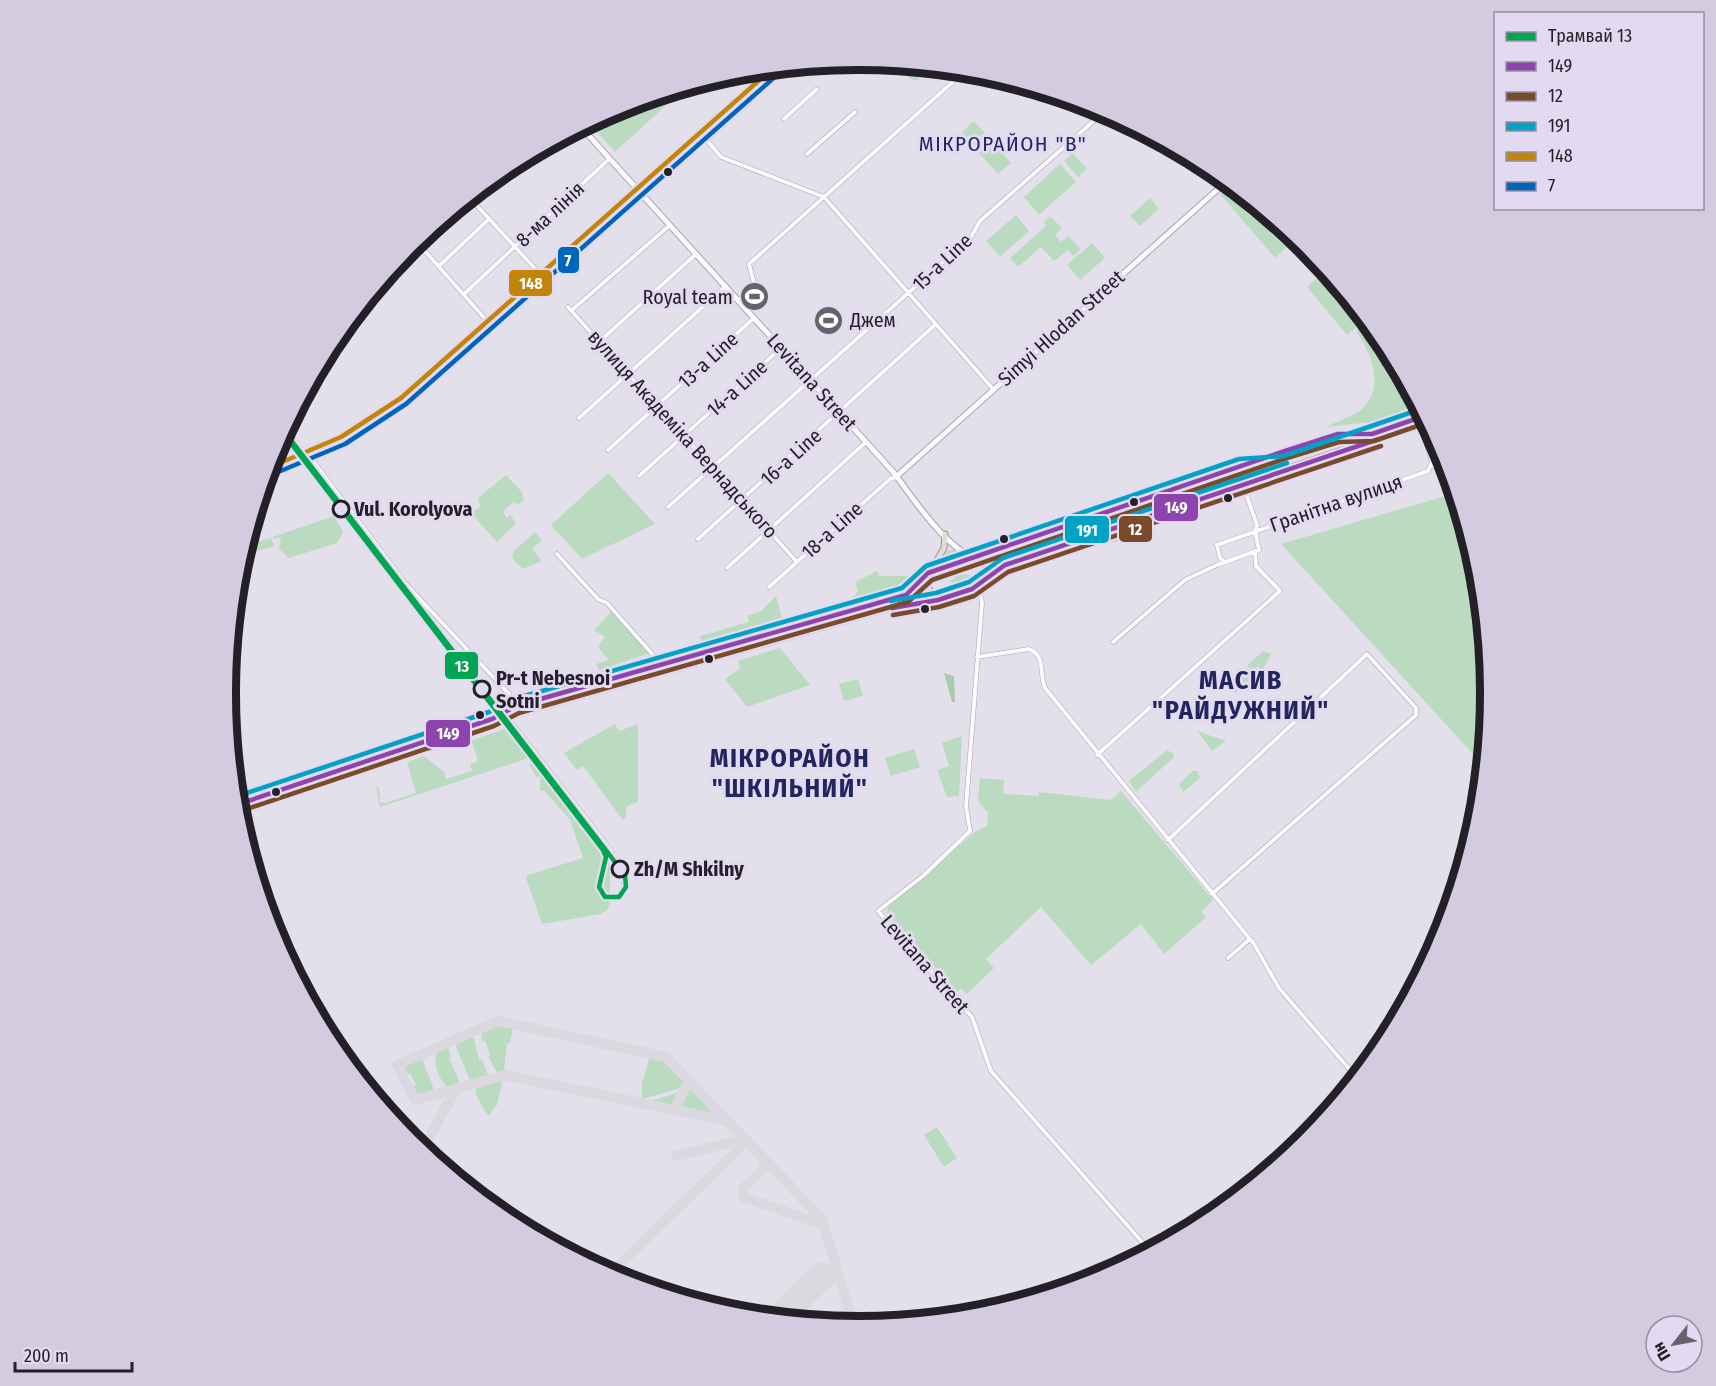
<svg xmlns="http://www.w3.org/2000/svg" width="1716" height="1386" font-family="'Fira Sans Condensed',sans-serif">
<style>
.green{fill:#bbdbc0}
.forest{fill:#a6cdab}
.lines{fill:none;stroke-linecap:round;stroke-linejoin:round}
.taxiway{stroke:#dbd8e0;stroke-width:10}
.runway{stroke:#dbd8e0;stroke-width:27}
.street-casing{stroke:#a8a5ae;stroke-width:5}
.secondary-casing{stroke:#a8a5ae;stroke-width:7}
.primary-casing{stroke:#9c968e;stroke-width:7}
.street{stroke:#fbfafc;stroke-width:4}
.secondary{stroke:#fbfafc;stroke-width:5}
.primary{stroke:#e1ded8;stroke-width:5}
.bus-1-casing{stroke:#e2daf0;stroke-width:9}
.bus-2-casing{stroke:#e2daf0;stroke-width:9}
.bus-3-casing{stroke:#e2daf0;stroke-width:9}
.bus-4-casing{stroke:#e2daf0;stroke-width:9}
.bus-5-casing{stroke:#e2daf0;stroke-width:9}
.bus-1{stroke:#8e44ad;stroke-width:4.5}
.bus-2{stroke:#7a4b2a;stroke-width:4.5}
.bus-3{stroke:#02a2c6;stroke-width:4.5}
.bus-4{stroke:#c2840a;stroke-width:4.5}
.bus-5{stroke:#0065bd;stroke-width:4.5}
.tram-1-casing{stroke:#e2daf0;stroke-width:9}
.tram-1{stroke:#00a651;stroke-width:4.5}
.bus-dot{fill:#232028;stroke:#e2daf0;stroke-width:2}
.stop-dot{fill:#e2daf0;stroke:#232028;stroke-width:3}
.labels{text-anchor:middle;stroke-width:6;stroke-linejoin:round;paint-order:stroke}
.street-label{font-size:20px;fill:#232028;stroke:#e2daf0}
.poi-label{font-size:20px;fill:#232028;stroke:#e2daf0;text-anchor:end}
.stop-label{font-size:20px;font-weight:bold;fill:#232028;stroke:#e2daf0;text-anchor:start}
.neighbourhood-label{font-size:21px;letter-spacing:1.5px;fill:#23255e;stroke:#e2daf0}
.district-label{font-size:26px;font-weight:bold;letter-spacing:1.5px;fill:#23255e;stroke:#e2daf0}
.rim{fill:none;stroke:#232028;stroke-width:8}
.line-badge{stroke:#e2daf0;stroke-width:2}
.badge-label{font-size:16px;text-anchor:middle;font-weight:bold;fill:#fff}
</style>
<rect width="100%" height="100%" fill="#e3dfeb"/>
<path class="green" d="M913,65l10,1 -5,15 -10,-3z
M686,87l-71,65 -26,-29 27,-15z
M974,121l17,19 -13,12 -17,-19z
M992,141l19,22 -13,11 -19,-21z
M1073,153l14,16 -9,8 -14,-16z
M1060,164l16,18 -37,33 -15,-18z
M1231,184l67,56 -2,3h-5l-16,15 -55,-64z
M1150,198l9,11 -19,17 -10,-10z
M1016,215l13,16 -29,26 -14,-16z
M1050,216l12,12 -7,7 6,7 7,-6 13,13 -8,7 -5,-6 -14,11 -13,-14 -23,20 -8,-9 36,-32 -2,-4z
M1092,243l13,15 -25,22 -13,-15z
M1326,270l40,49 -19,16 -40,-48z
M1368,322l17,20 34,65 -39,14 -54,6c11,-6 28,-11 37,-19 22,-21 8,-56 -7,-77z
M1426,420l-359,121 -61,19 -18,-4 250,-86 45,-4z
M1338,436l20,1 -66,22 -28,2z
M608,473l47,51 -73,35 -31,-34z
M506,475l16,17 2,8 -6,5 -3,-3 -10,7 -2,4 4,5 3,-3 6,8 -19,19 -27,-30 11,-5 -3,-9z
M1456,493l23,77 12,123 -7,73 -203,-222z
M334,516l9,16 -6,11 -48,15 -10,-9 2,-12 -8,2v-2z
M1137,527c-11,13 -18,19 -36,13z
M535,532l7,8 -10,9 10,12 -20,8 -10,-11 2,-7z
M271,538l3,8 -17,5 -3,-8z
M955,549l8,9 -27,8 11,-15z
M976,560l6,2v5l-9,3 -17,-2z
M877,571l2,5h34l-13,12 -26,8 -2,-2 -7,2v3l-16,4 9,-12 -3,-9z
M952,573l18,2 5,6 -20,8 -5,-9 5,-1 -1,-3 -6,-2z
M924,582l3,11 5,4 -21,2 -1,-3z
M776,596l7,26 -81,22 -2,-8 49,-14 -2,-6 14,-5z
M906,599v1l-179,49z
M612,611l38,42 -51,17 -3,-6 13,-4 -11,-13 7,-10 -11,-7z
M792,621v2l-89,23z
M780,648l30,37 -63,22 -22,-28 15,-10 -2,-8z
M1263,651l8,3 -8,15 -6,-2 -3,6 -7,-7z
M651,655l2,3 -3,5 -48,14 -2,-4z
M1244,671l7,8 -15,14 -8,-8z
M858,679l5,17 -19,5 -5,-17z
M457,721l-65,24 -3,-3z
M615,724l4,7 19,-7v78l-12,5v11l-3,2 -40,-54 -6,4 -13,-17z
M513,726l20,27 -1,4 -152,50 -4,-20 3,1 1,14 5,1 31,-10 -9,-31 17,-6 20,16 2,7 26,-8 -2,-7 8,-3 -6,-19h-5z
M1197,731l29,10 -14,10z
M962,736l-3,60 -12,1 -10,-27 12,-4 -7,-23z
M462,737l1,4 -33,11 -2,-2z
M381,744v4l-67,23v-1z
M914,749l6,18 -29,9 -6,-18z
M1167,750l7,4v3l-38,35 -7,-11z
M539,760l71,93v49l-2,7 -7,5 -59,10 -16,-46 2,-3 55,-17 -13,-38 -25,-29h-5v-15l-4,1 -6,-11 1,-4z
M1193,771h4l3,7 -17,14 -4,-8z
M355,772l4,2 -67,22 7,-4z
M980,778l24,2 -1,14 35,2 1,-4 72,8 10,-9 92,109 -12,12 5,5 -42,37 -23,-30 -50,41 -50,-58 -55,52 8,9 -27,26 -6,-5 -4,3 -70,-78 1,-7 87,-75 12,-6 1,-13 -10,-12z
M498,1025l15,3 -3,15h-3l-3,28 -7,2 -9,-17 2,-1 -5,-15 -3,2 -1,-10z
M470,1036l4,3 5,21 3,-1 6,16 -18,5 -14,-33 2,-6z
M448,1046l3,11 -2,1 11,25 -13,4c-9,-10 -15,-23 -9,-37z
M421,1056l13,34 -13,5 -5,-1 -4,-7 4,-2 -6,-12 -3,1 -3,-10z
M650,1056l16,5 19,20 -4,7 -39,11v-15z
M503,1078l-6,27 -9,11 -12,-21v-9z
M689,1088l4,1 22,25 -36,-7z
M680,1092l-7,13 -22,-4z
M937,1127l20,31 -13,9 -20,-32z"/>
<path class="forest" d="M944,673l10,3 1,26h-3z"/>
<g class="lines">
<path class="taxiway" d="M674,1110l15,-29
M727,1121l-222,-46 -90,25 -18,-35 101,-44 168,36 156,162 32,107
M422,1150l34,-61
M676,1156l69,-17
M769,1163l-26,26v8l81,28
M618,1266l129,-125"/>
<path class="runway" d="M778,1318l44,-42"/>
<defs>
<path id="street" d="M784,119l33,-30
M701,133l20,24 103,40 169,192
M807,154l48,-42
M469,197l71,77
M416,241l72,81
M439,266l50,-47
M464,294l145,-135
M739,300l15,-17 -5,-19 216,-193
M568,307l229,255
M572,310l98,-85
M600,341l96,-87
M579,418l147,-132
M608,450l146,-132
M307,453l98,130 104,111 7,12
M1246,464l92,-30h27
M1433,466l16,6
M639,476l142,-128
M668,507l303,-270 9,-16 125,-110
M698,539l238,-215
M557,554l41,45 9,4 47,53 4,9
M1225,562l-5,-4 -3,-13 211,-74 4,-9 -11,-36
M727,568l139,-126
M979,585l3,18 -16,203 4,25 -47,45 -45,35 94,106 19,54 159,180
M769,587l121,-108 6,-2
M1113,642l72,-62 32,-15 42,-15 -4,-19 2,-6 -14,-40
M977,657l52,-8c17,6 10,25 16,39l209,256 25,44 78,90
M505,714l107,138
M1097,755l183,-164 -24,-25 -1,-15
M1168,840l199,-186 49,54v7l-204,179
M1228,958l22,-19"/>
<path id="secondary" d="M581,127l314,347c15,21 55,79 80,83
M268,468l73,-31 60,-39 372,-330
M897,476l330,-295"/>
<path id="primary" d="M975,557l10,5 -1,17
M940,598l-10,-6 -4,-13 18,-31 1,-14
M508,713l10,1 25,-7 361,-103 34,-4 34,-11 33,-24 423,-142
M236,805l256,-86 24,-13 390,-111 22,-22 313,-107 44,-3 139,-47"/>
</defs>
<use href="#street" class="street-casing"/>
<use href="#secondary" class="secondary-casing"/>
<use href="#primary" class="primary-casing"/>
<use href="#street" class="street"/>
<use href="#secondary" class="secondary"/>
<use href="#primary" class="primary"/>
<defs>
<path id="bus-1" d="M892,608l46,-8 34,-11 33,-24 374,-126
M236,805l256,-86 24,-13 390,-111 22,-22 354,-121 56,-18h34l52,-18"/>
<path id="bus-2" d="M893,615l46,-8 35,-11 34,-24 373,-126
M238,812l256,-86 25,-13 389,-111 24,-22 352,-121 55,-17 35,-1 52,-18"/>
<path id="bus-3" d="M891,601l45,-8 33,-11 34,-24 284,-95
M235,797l254,-85 25,-13 388,-111 24,-22 313,-107 45,-3 137,-47"/>
<path id="bus-4" d="M268,468l73,-31 60,-39 372,-330"/>
<path id="bus-5" d="M271,475l74,-31 61,-40 372,-330"/>
</defs>
<use href="#bus-1" class="bus-1-casing"/>
<use href="#bus-2" class="bus-2-casing"/>
<use href="#bus-3" class="bus-3-casing"/>
<use href="#bus-4" class="bus-4-casing"/>
<use href="#bus-5" class="bus-5-casing"/>
<use href="#bus-1" class="bus-1"/>
<use href="#bus-2" class="bus-2"/>
<use href="#bus-3" class="bus-3"/>
<use href="#bus-4" class="bus-4"/>
<use href="#bus-5" class="bus-5"/>
<defs>
<path id="tram-1" d="M283,433l320,417 3,7 -7,30 6,10h14l7,-10 -1,-12 -341,-444"/>
</defs>
<use href="#tram-1" class="tram-1-casing"/>
<use href="#tram-1" class="tram-1"/>
</g>
<defs>
<symbol id="stadium-disc" viewBox="-11 -11 22 22"><circle r="9.5" fill="#66636c" stroke="#e2daf0"/><path d="M0-5a6.5 5 0 1 0 0 10a6.5 5 0 1 0 0-10ZM-3.5-1.8h7v3.6h-7Z" fill="#fff"/></symbol>
</defs>
<g fill-rule="evenodd">
<use href="#stadium-disc" x="738" y="280" width="33" height="33"/>
<use href="#stadium-disc" x="812" y="304" width="33" height="33"/>
</g>
<g class="bus-dot">
<circle cx="668" cy="172" r="5"/>
<circle cx="1228" cy="498" r="5"/>
<circle cx="1134" cy="502" r="5"/>
<circle cx="1004" cy="539" r="5"/>
<circle cx="925" cy="609" r="5"/>
<circle cx="709" cy="659" r="5"/>
<circle cx="480" cy="715" r="5"/>
<circle cx="276" cy="792" r="5"/>
</g>
<g class="stop-dot">
<circle cx="341" cy="509" r="8"/>
<circle cx="482" cy="689" r="8"/>
<circle cx="620" cy="869" r="8"/>
</g>
<g class="labels">
<g class="street-label">
<text transform="translate(550 214) rotate(-43)" y="7">8-ма лінія</text>
<text transform="translate(942 262) rotate(-43)" y="7">15-a Line</text>
<text transform="translate(1061 328) rotate(-42)" y="7">Simyi Hlodan Street</text>
<text transform="translate(708 360) rotate(-42)" y="7">13-a Line</text>
<text transform="translate(812 382) rotate(48)" y="7">Levitana Street</text>
<text transform="translate(737 388) rotate(-42)" y="7">14-a Line</text>
<text transform="translate(683 434) rotate(48)" y="7">вулиця Академіка Вернадського</text>
<text transform="translate(791 457) rotate(-42)" y="7">16-a Line</text>
<text transform="translate(1336 503) rotate(-19)" y="7">Гранітна вулиця</text>
<text transform="translate(832 530) rotate(-42)" y="7">18-a Line</text>
<text transform="translate(925 964) rotate(49)" y="7">Levitana Street</text>
</g>
<g class="poi-label">
<text x="733" y="304">Royal team</text>
<text x="850" y="327" text-anchor="start">Джем</text>
</g>
<g class="stop-label">
<text x="354" y="516">Vul. Korolyova</text>
<text x="496" y="685">Pr-t Nebesnoi<tspan x="496" dy="23">Sotni</tspan></text>
<text x="634" y="876">Zh/M Shkilny</text>
</g>
<g class="neighbourhood-label">
<text x="1003" y="151">МІКРОРАЙОН "В"</text>
</g>
<g class="district-label">
<text x="1241" y="689">МАСИВ<tspan x="1241" dy="30">"РАЙДУЖНИЙ"</tspan></text>
<text x="790" y="767">МІКРОРАЙОН<tspan x="790" dy="30">"ШКІЛЬНИЙ"</tspan></text>
</g>
</g>
<path d="M0 0H1716V1386H0ZM858 70H858A622 622 0 0 1 1480 692V694A622 622 0 0 1 858 1316H858A622 622 0 0 1 236 694V692A622 622 0 0 1 858 70Z" fill="#d3cbe0" fill-rule="evenodd"/>
<path class="rim" d="M858 70H858A622 622 0 0 1 1480 692V694A622 622 0 0 1 858 1316H858A622 622 0 0 1 236 694V692A622 622 0 0 1 858 70Z"/>
<g class="line-badge">
<rect x="557" y="246" width="23" height="28" rx="6" fill="#0065bd"/>
<rect x="508" y="269" width="45" height="28" rx="6" fill="#c2840a"/>
<rect x="1153" y="493" width="46" height="29" rx="6" fill="#8e44ad"/>
<rect x="1118" y="515" width="35" height="28" rx="6" fill="#7a4b2a"/>
<rect x="1064" y="515" width="46" height="29" rx="6" fill="#02a2c6"/>
<rect x="444" y="651" width="35" height="29" rx="6" fill="#00a651"/>
<rect x="425" y="719" width="46" height="29" rx="6" fill="#8e44ad"/>
</g>
<g class="badge-label">
<text x="568" y="266">7</text>
<text x="531" y="289">148</text>
<text x="1176" y="513">149</text>
<text x="1135" y="535">12</text>
<text x="1087" y="536">191</text>
<text x="462" y="672">13</text>
<text x="448" y="739">149</text>
</g>
<rect x="1494" y="12" width="210" height="198" fill="#e2daf0" stroke="#9690a0" stroke-width="1.5"/>
<rect x="1506" y="32" width="30" height="9" fill="#00a651" stroke="#9690a0" stroke-width="1.5"/>
<text x="1548" y="42" font-size="18" fill="#232028">Трамвай 13</text>
<rect x="1506" y="62" width="30" height="9" fill="#8e44ad" stroke="#9690a0" stroke-width="1.5"/>
<text x="1548" y="72" font-size="18" fill="#232028">149</text>
<rect x="1506" y="92" width="30" height="9" fill="#7a4b2a" stroke="#9690a0" stroke-width="1.5"/>
<text x="1548" y="102" font-size="18" fill="#232028">12</text>
<rect x="1506" y="122" width="30" height="9" fill="#02a2c6" stroke="#9690a0" stroke-width="1.5"/>
<text x="1548" y="132" font-size="18" fill="#232028">191</text>
<rect x="1506" y="152" width="30" height="9" fill="#c2840a" stroke="#9690a0" stroke-width="1.5"/>
<text x="1548" y="162" font-size="18" fill="#232028">148</text>
<rect x="1506" y="182" width="30" height="9" fill="#0065bd" stroke="#9690a0" stroke-width="1.5"/>
<text x="1548" y="192" font-size="18" fill="#232028">7</text>
<g transform="translate(1674 1344) rotate(239)"><circle r="28" fill="#e2daf0" stroke="#9690a0" stroke-width="1.5"/>
<path d="M0-4.5L10 22L0 15L-10 22Z" fill="#66636c"/>
<text y="-9" font-size="16" font-weight="bold" text-anchor="middle" fill="#232028">Пн</text>
</g>
<path d="M15 1362v9h117v-9" fill="none" stroke="#232028" stroke-width="3"/>
<text x="24" y="1362" font-size="18" fill="#232028" stroke="#e2daf0" stroke-width="4.5" paint-order="stroke">200 m</text>
</svg>
